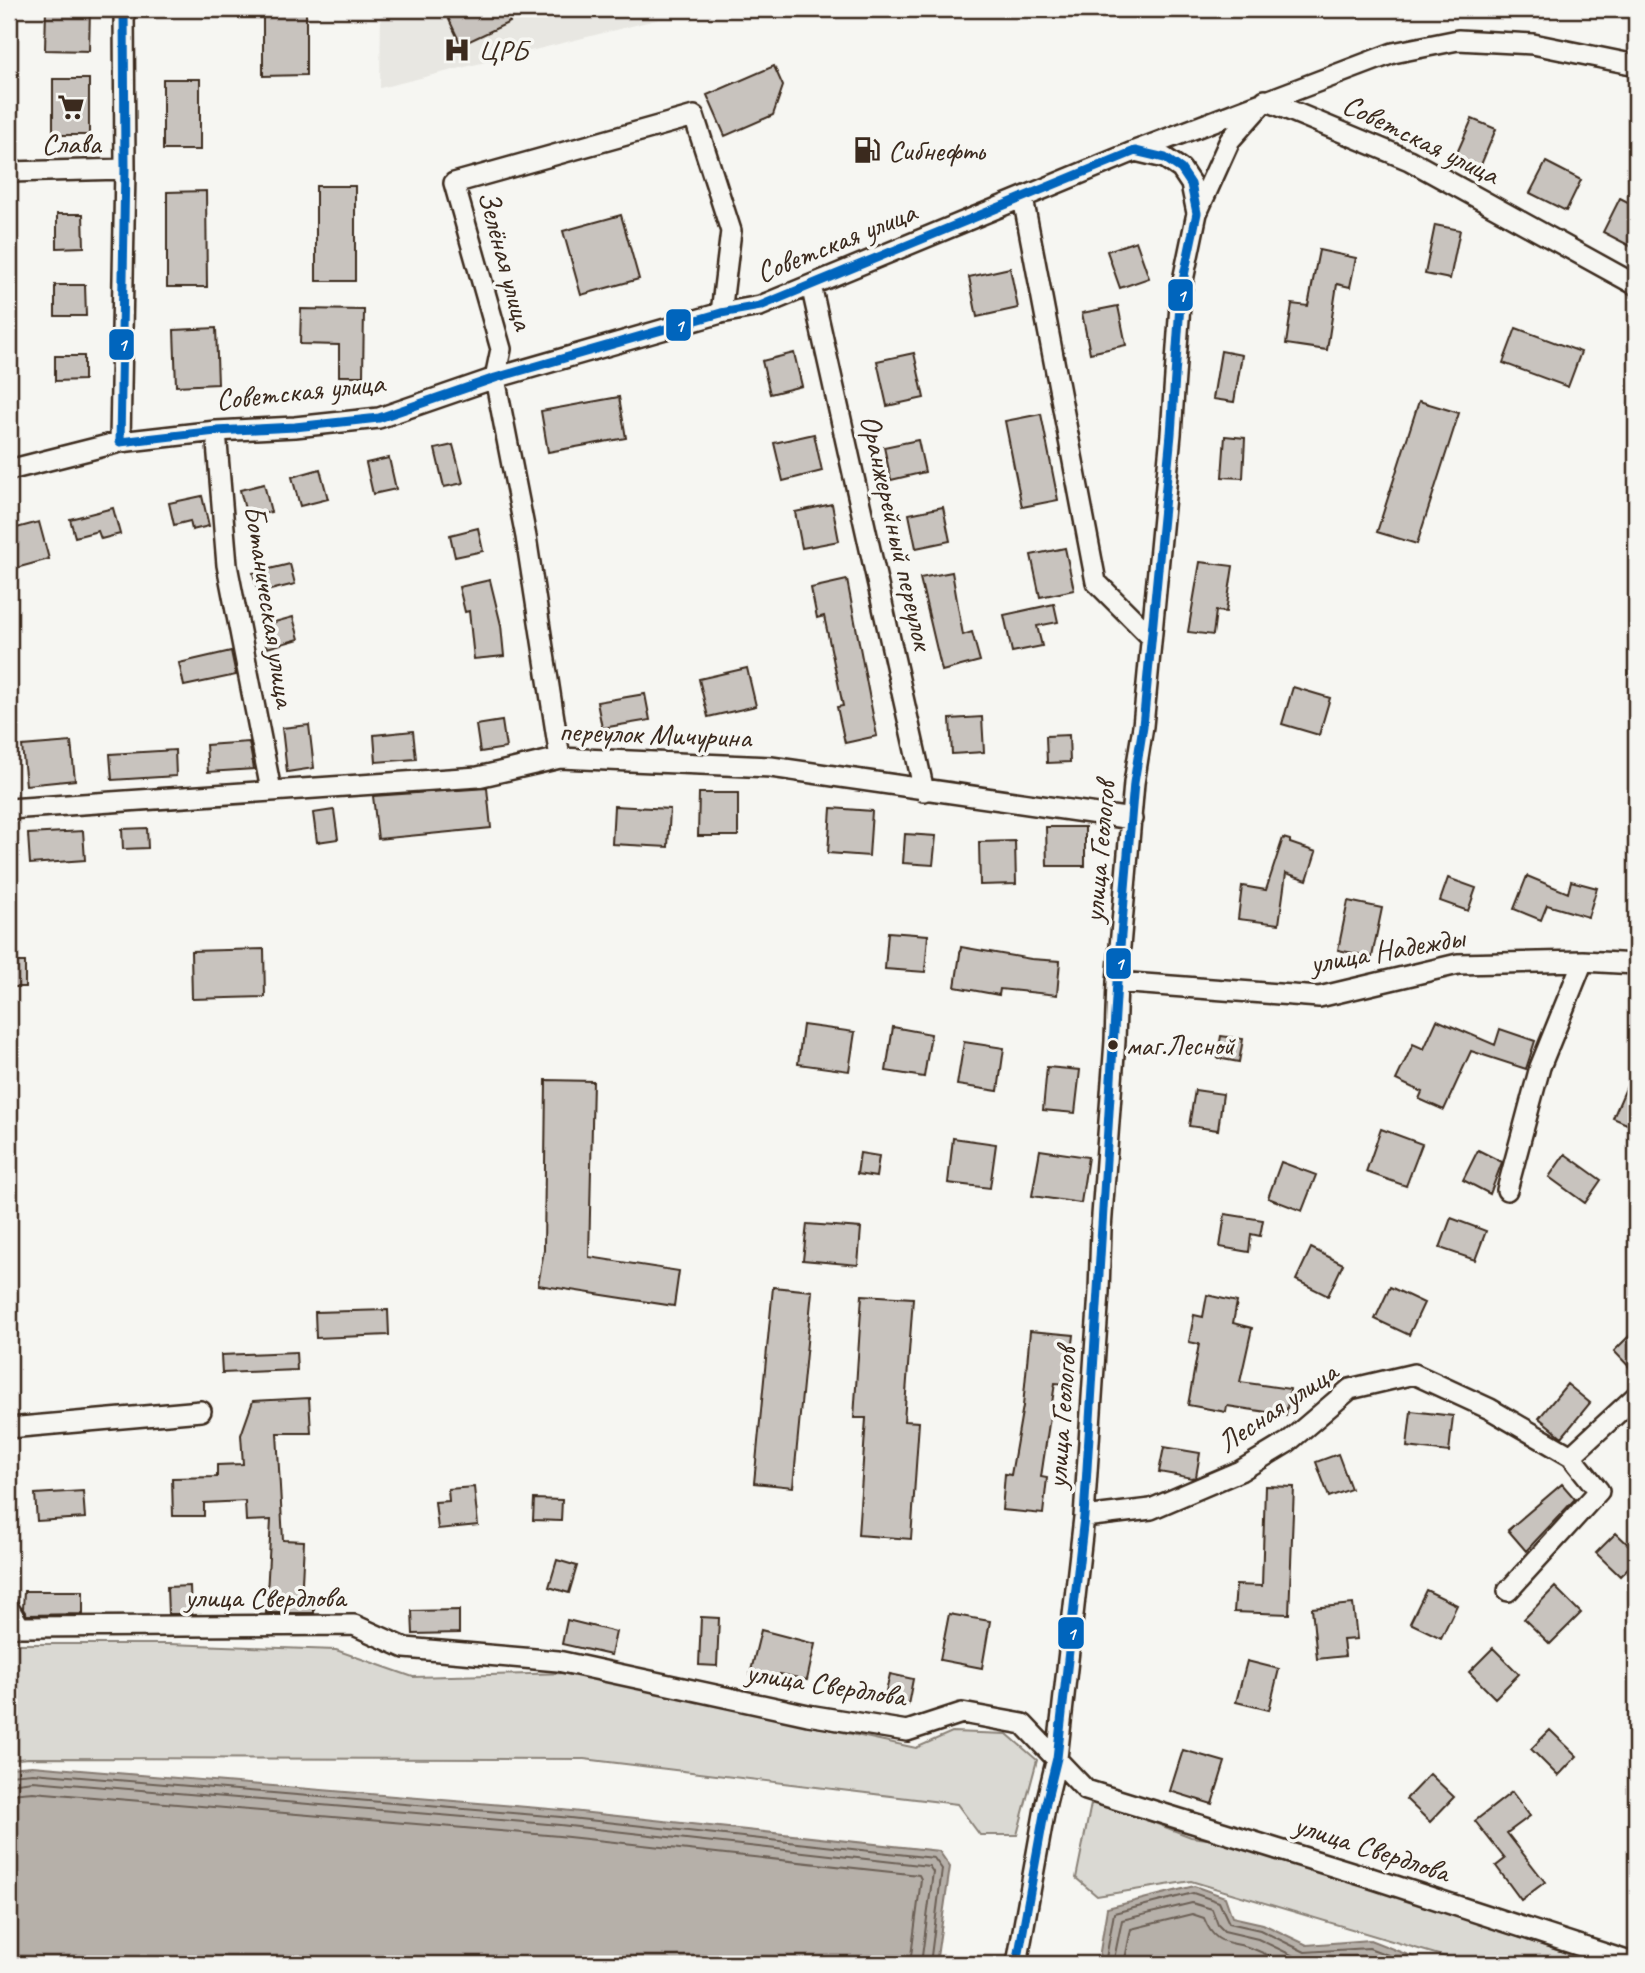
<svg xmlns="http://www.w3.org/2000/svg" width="1645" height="1973" font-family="Caveat,sans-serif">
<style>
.built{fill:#e8e7e2}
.green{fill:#dad9d3;stroke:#8a8278;stroke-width:2}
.water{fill:#b6b0a9;stroke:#857a71;stroke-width:2}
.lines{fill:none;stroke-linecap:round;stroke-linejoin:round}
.shore{stroke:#6c6056;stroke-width:2}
.building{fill:#c8c3be;stroke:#3b2a1e;stroke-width:2}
.minor-casing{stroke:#3b2a1e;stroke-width:24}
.minor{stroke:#f6f6f2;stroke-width:19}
.bus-1-casing{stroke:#f6f6f2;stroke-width:14}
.bus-1{stroke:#0065bd;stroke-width:9}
.bus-dot{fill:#3b2a1e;stroke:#f6f6f2;stroke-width:2.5}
.labels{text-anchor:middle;stroke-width:7;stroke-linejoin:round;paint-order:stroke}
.bus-label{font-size:28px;fill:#3b2a1e;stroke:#f6f6f2;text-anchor:start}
.poi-label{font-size:30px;fill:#3b2a1e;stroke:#f6f6f2;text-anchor:start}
.street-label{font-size:30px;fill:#3b2a1e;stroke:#f6f6f2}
.line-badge{stroke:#f6f6f2;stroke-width:2.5}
.badge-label{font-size:19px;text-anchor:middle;font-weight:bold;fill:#fff}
</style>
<rect width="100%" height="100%" fill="#f6f6f2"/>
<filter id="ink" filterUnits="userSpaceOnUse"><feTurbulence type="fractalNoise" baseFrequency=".0143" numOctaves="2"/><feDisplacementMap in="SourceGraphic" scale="14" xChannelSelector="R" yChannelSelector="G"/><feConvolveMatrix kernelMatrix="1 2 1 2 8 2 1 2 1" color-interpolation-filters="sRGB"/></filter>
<g filter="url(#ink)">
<path class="built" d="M381,9h462l-155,3 -308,76z"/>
<path class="green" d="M9,1633l5,11h155l167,6 77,27 157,-4 346,75 36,-16 55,2 30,26 -20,75h-37l-23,-31 -373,-45 -556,-1 -19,2z
M1092,1799l99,38 82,10 162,62 164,55h-130l-278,-83 -94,15 -21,-18z"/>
<path class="water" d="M32,1766l530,44 377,41 11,16 -14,97h-927v-196z
M1194,1886l31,11 7,20 31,7 44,21 63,-5 61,24h-333l9,-56z"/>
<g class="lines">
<path class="shore" d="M9,1775l24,-2 528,44 373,41 8,11 -12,95
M9,1784l24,-3 527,44 369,41 4,6 -12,92
M9,1794l24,-2 526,44 360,39 2,4 -11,85
M1105,1964l9,-51 79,-20 26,9 10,21 31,7 45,22 64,-4 43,16
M1113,1964l9,-44 70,-17 20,6 6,16 6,6 34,8 44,21 65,-4 21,8
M1124,1964l7,-35 61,-15 12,4c12,31 26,21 52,32 10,4 20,9 30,14"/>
</g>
<path class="building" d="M46,9h44l-1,42 -44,-1z
M263,9h43v66l-43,1z
M444,9h60l6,13 -49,23z
M774,66l9,20 -10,29 -48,21 -18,-41z
M53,79h36v56h-36z
M163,79h37v71h-37z
M1472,119l24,10 -18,43 -25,-10z
M1546,162l35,18 -15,31 -36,-18z
M316,186h39v95h-39z
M206,191l1,96h-40v-95z
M1620,198l16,8v43l-33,-17z
M57,214h26l1,33 -27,1z
M621,215l18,64 -58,16 -18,-64z
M1435,225l25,5 -10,49 -25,-5z
M1136,241l13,37 -29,10 -13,-37z
M1319,250l37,8 -6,29 -13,-3 -10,66 -41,-6 6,-40 16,2z
M1010,268l8,40 -41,9 -8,-40z
M55,285h30l1,31h-31z
M1118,306l8,39 -36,8 -8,-40z
M301,309l63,1 -1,66h-24v-31l-39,-1z
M216,328l2,56 -42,2 -2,-56z
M1516,328l65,24 -13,35 -65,-24z
M1221,351l21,4 -8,47 -21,-3z
M794,353l8,33 -32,8 -8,-33z
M914,353l10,45 -37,8 -10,-45z
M55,356h29v24l-29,1z
M619,397l7,41 -78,14 -7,-41z
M1419,401l40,12 -42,131 -40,-12z
M1041,414l17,86 -36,7 -17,-86z
M814,434l8,37 -39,10 -9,-38z
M1225,436l20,2 -2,40 -21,-1z
M918,440l7,32 -34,8 -7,-33z
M453,445l10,38 -19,4 -9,-38z
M389,458l7,31 -23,5 -7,-31z
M320,469l8,30 -28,7 -8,-29z
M264,484l7,28 -24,5 -7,-27z
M202,496l7,30 -17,4 -2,-9 -16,4 -5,-22z
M832,504l7,37 -37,7 -7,-36z
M943,507l7,34 -34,7 -7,-34z
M113,508l7,26 -19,5 -3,-8 -23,6 -5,-18z
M39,522l10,37 -40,11v-40z
M478,528l5,23 -28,6 -5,-22z
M1065,548l9,42 -34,7 -9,-42z
M1200,562l33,4 -7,46 -10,-1 -3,24 -25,-3z
M290,564l5,20 -37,9 -5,-20z
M952,572l11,63 9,-3 8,29 -38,10 -22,-93z
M490,580l11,45 3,31 -30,3 -5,-48 -4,1 -6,-25z
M847,580l30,156 -32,7 -8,-36 6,-1 -19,-90 -7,2 -6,-30z
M1054,604l4,18 -21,4 5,20 -30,6 -8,-37z
M293,617l6,22 -32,9 -7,-22z
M231,651l5,24 -52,11 -5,-23z
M747,668l9,38 -48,11 -9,-38z
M1293,687l37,11 -11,37 -37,-11z
M645,694l5,26 -48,8 -5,-26z
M982,717l2,35 -32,2 -2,-35z
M502,721l4,27 -26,4 -4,-27z
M309,725l5,43 -27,4 -5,-44z
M413,731l3,28 -40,3 -2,-27z
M1069,735l1,27 -23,1 -1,-27z
M71,742l4,38 -49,5 -4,-39z
M249,742l5,27 -46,3 -2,-27z
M175,750l1,26 -64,4 -2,-26z
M487,788l4,40 -113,11 -5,-43z
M699,793h39v43h-40z
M614,806l56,3 -2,38 -56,-3z
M831,808l41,3 -3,45 -41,-3z
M334,810l4,29 -21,3 -4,-29z
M1046,827h39v39h-38z
M147,828l1,20 -25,1 -1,-20z
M83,831l2,29 -55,4 -2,-30z
M905,834l31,2 -3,29 -30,-2z
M1283,838l7,2v3l26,9 -9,28 -21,-7 -7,51 -41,-5 4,-33 24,4z
M1015,841l1,43 -36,1 -1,-43z
M1527,876l41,17 3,-12 26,7 -9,29 -41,-12 -6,15 -27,-11z
M1448,878l28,10 -8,23 -28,-10z
M1348,901l34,7 -10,49 -34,-7z
M888,932l40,3 -3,37 -40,-3z
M961,947l70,12 29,2 -3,34 -57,-6 -1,6 -44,-8z
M264,949l1,48 -73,2 -1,-48z
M9,962h16v25h-16z
M1437,1020l58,25 5,-16 35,12 -9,28 -55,-18 -27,59 -25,-11 3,-7 -26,-12 17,-36 11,5z
M803,1025l52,7 -6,39 -51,-7z
M893,1027l38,7 -7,43 -38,-6z
M1221,1036l22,3 -4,23 -22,-4z
M964,1042l40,6 -6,43 -41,-6z
M1636,1065v63l-23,-10z
M1047,1067l33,3 -5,43 -32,-3z
M546,1080l47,1 -4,176 90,14 -5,35 -136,-21 6,-35z
M1195,1090l28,4 -5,36 -29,-4z
M1381,1129l41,15 -16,42 -40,-14z
M953,1138l43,6 -6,44 -42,-5z
M1040,1150l48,7 -7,46 -49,-7z
M1478,1150l24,12 -12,32 -27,-14z
M860,1153l19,3 -3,21 -19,-3z
M1565,1154l36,26 -16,23 -36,-26z
M1281,1162l35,13 -14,36 -34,-13z
M1225,1214l38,6 -3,16 -9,-2 -2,18 -29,-5z
M1451,1218l35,13 -11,29 -35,-12z
M807,1224l54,4 -3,37 -55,-5z
M1311,1248l32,16 -15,32 -32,-16z
M773,1287l39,4 -19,196 -39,-4z
M1390,1287l34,16 -15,32 -34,-16z
M862,1295l51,3 -9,123 15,1 -8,117 -53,-4 8,-117h-12z
M1207,1295l30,7 -4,21 19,5 -12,54 50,7 -4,26 -59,-9 -1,6 -38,-7 11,-61 -10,-2 5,-27 9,2z
M388,1310l1,25 -73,3 -1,-26z
M1636,1329v45l-22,-23z
M1030,1331l44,4 -6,49 -13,-1 -14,94 6,1 -4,36 -41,-4 3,-36 6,1 12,-69z
M296,1352l1,18 -75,3 -1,-18z
M1567,1384l23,19 -28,34 -23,-19z
M309,1398l2,35h-34l6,107 21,1 -3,63h13v9h-48l5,-93 -25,1 -1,-20 -41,2v13h-31l-1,-38 45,-1v-12l26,-1 -2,-29 12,-34z
M1411,1411l42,5 -4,36 -42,-5z
M1164,1447l36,6 -4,24 -4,1 -33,-6z
M1338,1454l13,35 -22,8 -13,-35z
M1562,1484l13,15 -49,52 -18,-21z
M1265,1486l29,1 -5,127 -55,-2 2,-27 26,1z
M474,1487l4,38 -40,4 -3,-27 14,-1 -1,-12z
M83,1491l2,27 -48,3 -2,-27z
M534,1499l28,1 -1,21 -28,-1z
M1616,1533l20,19v8l-16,16 -24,-23z
M557,1560l20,6 -8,27 -20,-6z
M190,1586l1,28h-23l-1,-27z
M1555,1587l26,26 -31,31 -26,-25z
M1426,1590l31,15 -16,33 -31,-15z
M24,1591h59v23l-56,1 -4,-6z
M1353,1604l4,35 -14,1 2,16 -28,3 -5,-51z
M459,1610v23l-46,1 -1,-23z
M949,1614l41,7 -8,47 -42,-8z
M701,1617l18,1 -2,48 -18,-1z
M567,1620l49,12 -5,23 -49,-11z
M761,1630l54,14 -8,36 -27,-6 -2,7 -28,-6z
M1493,1648l26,26 -24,24 -26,-26z
M1247,1661l32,8 -10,41 -33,-8z
M890,1674l23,5 -5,26 -24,-4z
M1550,1730l27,26 -19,20 -27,-27z
M1183,1750l42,12 -13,42 -42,-13z
M1430,1774l24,23 -24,25 -24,-23z
M1512,1792l18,24 -23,17 38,49 -24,18 -25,-34 9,-7 -30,-38z"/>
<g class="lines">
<defs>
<path id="minor" d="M1265,100l144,60 227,125
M9,172l116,-3
M1023,198l73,384 55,55
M1197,213l33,-73 32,-36
M811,285l113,506
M216,431l11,134 44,225
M120,442l5,-273 -1,-160
M9,470l111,-28 96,-11 79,-4 84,-9 116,-40 226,-65 39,-7 375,-155 258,-98 65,-13 75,4 103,21
M560,758l-34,-221 -31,-159 6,-29 -47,-166 240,-67 37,115 -10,82
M9,809l469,-32 82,-19 211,9 361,52
M1117,982l202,15 139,-33 125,-3 53,3
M1507,1190l33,-123 43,-106
M9,1428l192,-17
M1084,1517l67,-8 89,-38 48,-29 62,-53 64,-15 76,35 81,47
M1508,1591l91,-100 -28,-35 65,-60
M9,1609l11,18 334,-2 51,23 153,13 250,54 99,16 55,-18 61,11 63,66 285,88 265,86
M1017,1964l29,-161 11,-45 27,-241 15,-225 2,-63 14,-188 2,-59 17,-199 9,-57 28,-292 10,-144 16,-77 -6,-29 -10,-15 -16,-11 -30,-7"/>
</defs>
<use href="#minor" class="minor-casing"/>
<use href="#minor" class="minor"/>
<defs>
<path id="bus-1" d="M124,9l1,160 -5,273 96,-11 79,-4 84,-9 116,-40 226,-65 39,-7 375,-155 30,7 16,11 10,15 6,29 -16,77 -10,144 -28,292 -9,57 -17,199 -33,535 -27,241 -11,45 -29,161"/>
</defs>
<use href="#bus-1" class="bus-1-casing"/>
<use href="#bus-1" class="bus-1"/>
</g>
</g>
<defs>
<symbol id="hospital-bare" viewBox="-9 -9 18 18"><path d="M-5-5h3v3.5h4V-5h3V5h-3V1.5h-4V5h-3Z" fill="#3b2a1e" stroke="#f6f6f2" stroke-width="2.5" paint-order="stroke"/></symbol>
<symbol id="supermarket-bare" viewBox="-9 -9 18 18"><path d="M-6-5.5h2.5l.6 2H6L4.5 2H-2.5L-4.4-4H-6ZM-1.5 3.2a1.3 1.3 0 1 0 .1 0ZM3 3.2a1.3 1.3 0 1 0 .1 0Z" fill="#3b2a1e" stroke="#f6f6f2" stroke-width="2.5" paint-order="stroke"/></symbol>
<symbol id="fuel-bare" viewBox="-9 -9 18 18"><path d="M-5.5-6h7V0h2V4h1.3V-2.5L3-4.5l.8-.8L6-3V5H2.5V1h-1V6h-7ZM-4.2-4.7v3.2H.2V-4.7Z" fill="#3b2a1e" stroke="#f6f6f2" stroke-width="2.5" paint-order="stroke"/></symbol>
</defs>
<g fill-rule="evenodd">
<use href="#hospital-bare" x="438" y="31" width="38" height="38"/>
<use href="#supermarket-bare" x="52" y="88" width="38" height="38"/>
<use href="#fuel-bare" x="848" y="131" width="38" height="38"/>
</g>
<circle class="bus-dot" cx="1113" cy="1045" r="6"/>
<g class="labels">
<g class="bus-label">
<text x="1126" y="1055">маг.Лесной</text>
</g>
<g class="poi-label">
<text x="478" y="60">ЦРБ</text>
<text x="71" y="153" text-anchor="middle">Слава</text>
<text x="888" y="160">Сибнефть</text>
</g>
<g class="street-label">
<text transform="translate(1421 139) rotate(26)" y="10">Советская улица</text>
<text transform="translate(836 242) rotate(-22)" y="10">Советская улица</text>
<text transform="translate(506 260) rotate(75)" y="10">Зелёная улица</text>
<text transform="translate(300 391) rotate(-6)" y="10">Советская улица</text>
<text transform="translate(897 532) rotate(77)" y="10">Оранжерейный переулок</text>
<text transform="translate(270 606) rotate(81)" y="10">Ботаническая улица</text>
<text transform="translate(655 734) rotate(2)" y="10">переулок Мичурина</text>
<text transform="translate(1099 852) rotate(-85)" y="10">улица Геологов</text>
<text transform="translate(1387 950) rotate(-10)" y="10">улица Надежды</text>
<text transform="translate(1277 1407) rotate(-34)" y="10">Лесная улица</text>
<text transform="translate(1061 1418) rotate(-86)" y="10">улица Геологов</text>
<text x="265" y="1607">улица Свердлова</text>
<text transform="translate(826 1684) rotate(9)" y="10">улица Свердлова</text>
<text transform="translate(1372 1848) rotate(18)" y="10">улица Свердлова</text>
</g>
</g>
<g class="line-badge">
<rect x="1167" y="278" width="27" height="34" rx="7" fill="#0065bd"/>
<rect x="665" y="308" width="27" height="34" rx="7" fill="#0065bd"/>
<rect x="108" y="328" width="27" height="33" rx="7" fill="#0065bd"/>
<rect x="1105" y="947" width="27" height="33" rx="7" fill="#0065bd"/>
<rect x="1057" y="1616" width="28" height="34" rx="7" fill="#0065bd"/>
</g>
<g class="badge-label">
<text x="1181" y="302">1</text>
<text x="679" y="332">1</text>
<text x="122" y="351">1</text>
<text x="1119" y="970">1</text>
<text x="1071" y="1640">1</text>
</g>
<rect width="1645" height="1973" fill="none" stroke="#f6f6f2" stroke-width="35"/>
<rect x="18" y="18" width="1610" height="1938" fill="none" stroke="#3b2a1e" stroke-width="2.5" filter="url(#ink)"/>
</svg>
